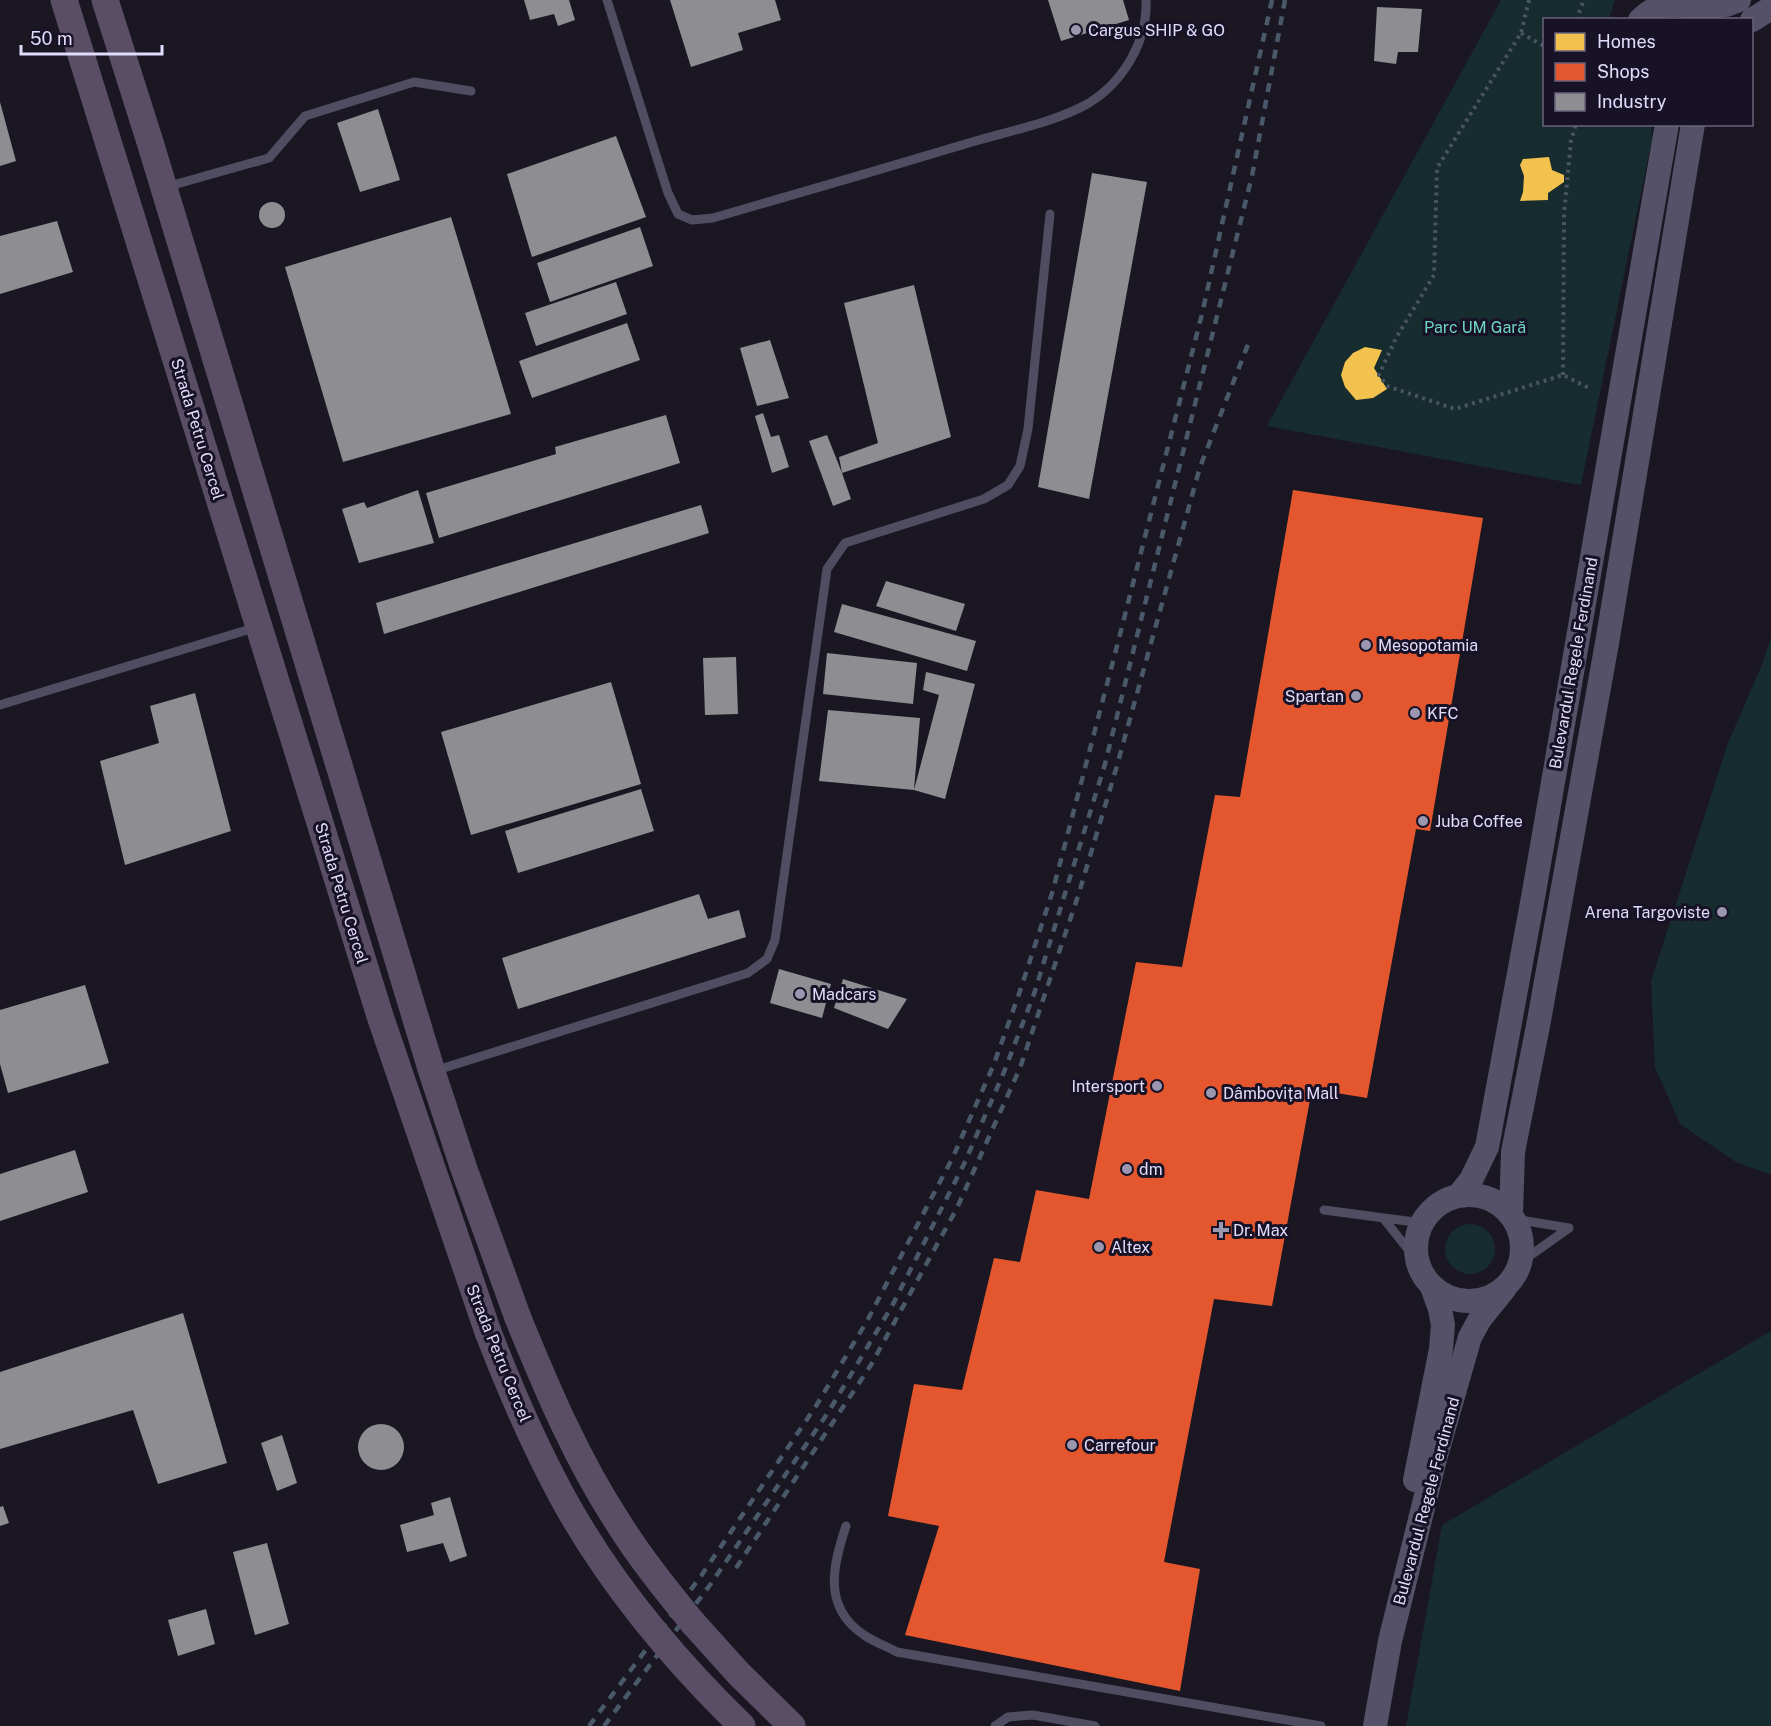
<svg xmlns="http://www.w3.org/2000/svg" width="1771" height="1726" font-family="'Public Sans',sans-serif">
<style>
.green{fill:#172c2f}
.homes{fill:#f2c14e}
.shops{fill:#e4572e}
.industry{fill:#8d8d92}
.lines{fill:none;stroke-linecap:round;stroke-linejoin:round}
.path{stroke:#4b5462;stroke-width:4;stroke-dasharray:3 4.5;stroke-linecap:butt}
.lane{stroke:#504d62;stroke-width:9}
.secondary{stroke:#545168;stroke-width:24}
.primary{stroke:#594e66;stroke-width:27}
.rail{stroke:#4a596a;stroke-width:4.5;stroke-dasharray:9 8;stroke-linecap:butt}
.primary-bridge{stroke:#594e66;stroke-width:27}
.poi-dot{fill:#9c97b0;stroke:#181227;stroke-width:2}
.labels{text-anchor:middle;stroke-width:6;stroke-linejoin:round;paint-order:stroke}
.poi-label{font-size:16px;fill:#e2dcfc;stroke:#181227;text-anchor:start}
.park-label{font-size:16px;fill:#6ed6c5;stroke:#181227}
.street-label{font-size:16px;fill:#e2dcfc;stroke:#181227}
</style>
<rect width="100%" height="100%" fill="#1a1722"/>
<path class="green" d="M1501,0h114l-6,19 -65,1v104h107l1,15 -71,346 -314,-59z
M1771,638v537l-35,-13 -56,-38 -25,-57 -4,-86 77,-238 33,-76z
M1445 1249a25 25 0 1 1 50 0a25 25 0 1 1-50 0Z
M1771,1331v395h-365l36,-201z"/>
<path class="homes" d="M1549,157l3,13 12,5v7l-16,11v7l-28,1 3,-9 1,-16 -4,-11 3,-6z
M1365,347l17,3 -8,18 13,21 -14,9 -17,2 -11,-13 -4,-12 4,-13 8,-9z"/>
<path class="shops" d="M1293,490l190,28 -53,313 -14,-2 -49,269 -55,-9 -40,217 -58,-7 -50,263 36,7 -20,122 -275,-56 34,-109 -51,-10 26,-132 48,6 32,-132 26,4 16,-72 53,9 47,-237 46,5 33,-172 25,2z"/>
<path class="industry" d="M524,0h45l6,20 -17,6 -4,-12 -24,6z
M670,0h105l6,20 -43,13 5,17 -52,17z
M1048,0h75l6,20 -68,21z
M1377,7l45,2 -4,43h-20l-2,12 -22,-3z
M0,102l16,59 -16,5z
M378,109l22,71 -40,12 -23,-69z
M616,136l30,81 -114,40 -25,-83z
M1092,173l55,9 -58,317 -51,-12z
M259 215a13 13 0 1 1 26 0a13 13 0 1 1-26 0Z
M451,217l60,197 -168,48 -58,-195z
M57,221l16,51 -73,22v-58z
M640,227l13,39 -103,36 -13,-39z
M616,282l11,32 -91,32 -11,-33z
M914,285l37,152 -109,36 9,26 -18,7 -24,-65 18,-6 15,38 -3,-16 39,-14 -34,-140z
M627,323l13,37 -108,38 -13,-37z
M770,340l19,58 -32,8 -17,-58z
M763,413l8,24 8,-2 10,32 -17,6 -17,-57z
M666,415l14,48 -241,75 -13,-45 130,-39 -1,-7z
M418,490l16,53 -75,20 -17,-54 22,-7 3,6z
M701,505l8,28 -325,101 -8,-31z
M886,581l79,23 -9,27 -80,-25z
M842,604l134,37 -9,30 -133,-39z
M827,653l90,10 -4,41 -90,-10z
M736,657l2,57 -33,1 -2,-57z
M926,672l49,12 -30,115 -31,-9 -95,-9 9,-71 92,8 -6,72 25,-95 -16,-5z
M611,682l30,102 -170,51 -30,-103z
M195,693l36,138 -106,34 -25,-104 59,-18 -9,-37z
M641,789l13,42 -136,42 -13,-42z
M699,894l9,25 31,-9 7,27 -228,72 -16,-51z
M779,969l52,15 -9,34 -52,-15z
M843,979l64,20 -19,30 -54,-21z
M85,985l24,78 -101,30 -8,-29v-54z
M75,1150l13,42 -88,29v-47z
M183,1313l44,150 -69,21 -25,-74 -133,39v-77z
M358 1447a23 23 0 1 1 46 0a23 23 0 1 1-46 0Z
M282,1435l15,48 -20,8 -16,-48z
M450,1497l17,59 -17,6 -7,-19 -36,9 -7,-27 34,-10 -3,-12z
M3,1506l6,17 -9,3v-19z
M267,1543l22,81 -34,11 -22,-83z
M206,1609l9,35 -37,12 -10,-36z"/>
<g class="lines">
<path class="path" d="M1529,0l-8,33 -84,135 -3,107 -38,63 -17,37 8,11 68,23 108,-34 28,14
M1579,20l-1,-5 6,-15
M1521,33l23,13
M1563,375l1,-161 7,-73 5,-17"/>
<path class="lane" d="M607,0l61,193 10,21 14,6 21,-2c86,-25 173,-50 259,-76 37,-11 84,-20 117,-39 34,-21 59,-62 57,-103
M166,187l103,-29 36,-42 109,-34 57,9
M0,705l257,-78
M434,1071l314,-98 19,-14 8,-19 52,-371 18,-26 139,-44 24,-14 12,-19 8,-37 22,-215
M1324,1210l98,13
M1384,1219l34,43
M1514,1219l55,9
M1521,1262l48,-34
M846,1526c-13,39 -24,81 18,109 10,7 22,11 33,17l424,74
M995,1726l13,-9 25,-2 62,11"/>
<path class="secondary" d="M1699,9l27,-4 13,-5
M1640,20c19,-20 49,-20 68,0
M1752,20l19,-12
M1416 1248a53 53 0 1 1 106 0a53 53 0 1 1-106 0Z
M1459,1195l12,-15 16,-33 47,-255 133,-768
M1511,1214l2,-62 25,-126 69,-383 86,-519
M1415,1480l26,-131 2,-24 -3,-16 -8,-22
M1375,1726l15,-85 45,-182 35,-122 10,-18 25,-31"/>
<path class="primary" d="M64,0l317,1019 107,313
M105,0l45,142 282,930 32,97 54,149
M693,1623l46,51 53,52"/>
<path class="rail" d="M736,1568l135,-203 86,-157 63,-140 59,-175 37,-124 84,-302 49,-125
M589,1726l112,-150 115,-170 51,-85 86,-164 41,-93 26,-73 33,-101 64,-244 85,-332 70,-314
M604,1726l106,-141 119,-174 63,-105 72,-142 40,-92 30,-78 71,-230 147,-588 33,-176"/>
<path class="primary-bridge" d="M518,1318c29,71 59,142 101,206 22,35 48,67 74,99
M488,1332c22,57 46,113 75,166 46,84 110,161 179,228"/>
</g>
<g class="poi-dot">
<circle cx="1076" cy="30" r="6"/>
<circle cx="1366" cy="645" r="6"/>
<circle cx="1356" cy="696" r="6"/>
<circle cx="1415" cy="713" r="6"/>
<circle cx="1423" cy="821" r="6"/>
<circle cx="1722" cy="912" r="6"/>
<circle cx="800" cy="994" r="6"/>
<circle cx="1157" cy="1086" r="6"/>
<circle cx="1211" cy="1093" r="6"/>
<circle cx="1127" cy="1169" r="6"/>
<path d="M1218 1221h6v6h6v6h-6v6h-6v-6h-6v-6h6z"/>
<circle cx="1099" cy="1247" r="6"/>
<circle cx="1072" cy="1445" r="6"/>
</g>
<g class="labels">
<g class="poi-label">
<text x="1088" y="36">Cargus SHIP &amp; GO</text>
<text x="1378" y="651">Mesopotamia</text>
<text x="1344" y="702" text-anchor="end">Spartan</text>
<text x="1427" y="719">KFC</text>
<text x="1435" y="827">Juba Coffee</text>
<text x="1710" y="918" text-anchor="end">Arena Targoviste</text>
<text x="812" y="1000">Madcars</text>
<text x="1145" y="1092" text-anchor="end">Intersport</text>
<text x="1223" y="1099">Dâmbovița Mall</text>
<text x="1139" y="1175">dm</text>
<text x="1233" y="1236">Dr. Max</text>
<text x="1111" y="1253">Altex</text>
<text x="1084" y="1451">Carrefour</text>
</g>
<g class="park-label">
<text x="1475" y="333">Parc UM Gară</text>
</g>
<g class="street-label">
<text transform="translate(198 429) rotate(73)" y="6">Strada Petru Cercel</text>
<text transform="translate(1573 663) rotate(-80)" y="6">Bulevardul Regele Ferdinand</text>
<text transform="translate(342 893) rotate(73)" y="6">Strada Petru Cercel</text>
<text transform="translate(499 1353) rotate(68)" y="6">Strada Petru Cercel</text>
<text transform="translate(1426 1501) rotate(-75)" y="6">Bulevardul Regele Ferdinand</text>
</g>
</g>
<rect x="1543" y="18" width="210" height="108" fill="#181227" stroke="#69637c" stroke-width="1.5"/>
<rect x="1555" y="33" width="30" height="18" fill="#f2c14e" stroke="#69637c" stroke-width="1.5"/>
<text x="1597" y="48" font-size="18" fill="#e2dcfc">Homes</text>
<rect x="1555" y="63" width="30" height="18" fill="#e4572e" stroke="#69637c" stroke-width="1.5"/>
<text x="1597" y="78" font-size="18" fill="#e2dcfc">Shops</text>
<rect x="1555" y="93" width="30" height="18" fill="#8d8d92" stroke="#69637c" stroke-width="1.5"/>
<text x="1597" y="108" font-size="18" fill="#e2dcfc">Industry</text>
<path d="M21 45v9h141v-9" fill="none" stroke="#e2dcfc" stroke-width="3"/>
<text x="30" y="45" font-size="18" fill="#e2dcfc" stroke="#181227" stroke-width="4.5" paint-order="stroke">50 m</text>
</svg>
